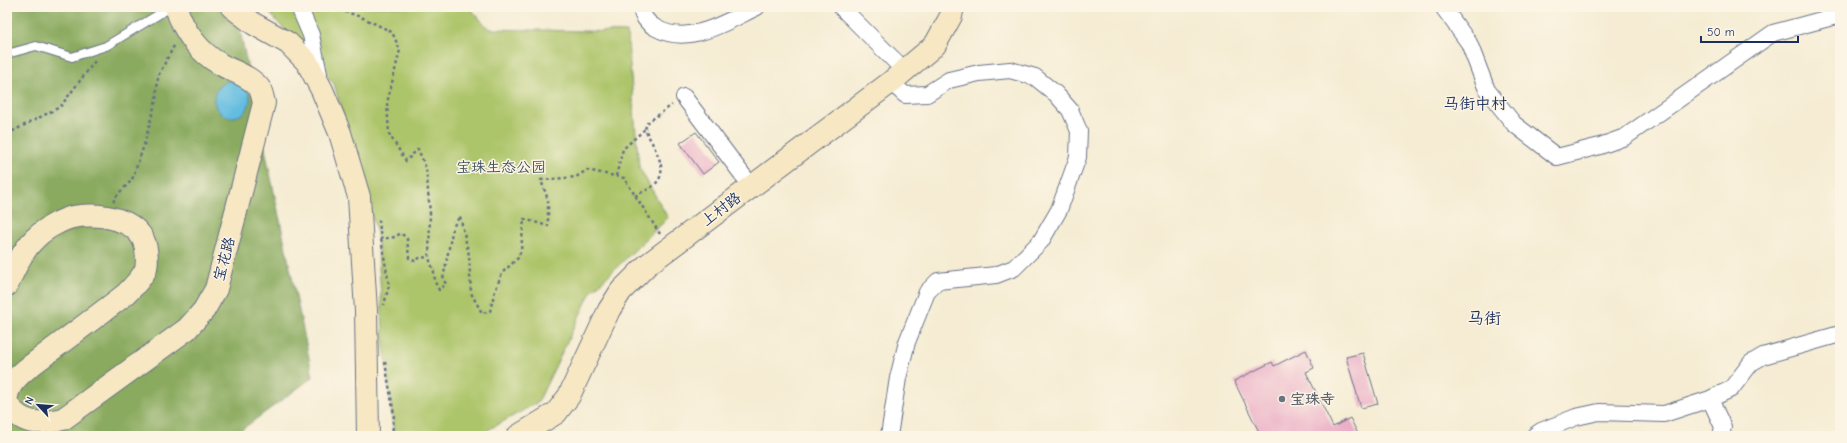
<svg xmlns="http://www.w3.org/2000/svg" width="1847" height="443" font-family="'Comic Neue','LXGW WenKai TC',sans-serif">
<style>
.green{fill:#adc56b;stroke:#647a64}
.forest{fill:#8aaa5f;stroke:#526c5e}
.water{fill:#63bde1;stroke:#3f76a0}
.building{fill:#ebafc7}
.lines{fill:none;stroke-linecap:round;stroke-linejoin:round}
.lane-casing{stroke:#677187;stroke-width:10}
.street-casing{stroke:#677187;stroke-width:18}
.secondary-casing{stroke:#677187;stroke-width:24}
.path{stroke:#677187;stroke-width:2.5;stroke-dasharray:3 3;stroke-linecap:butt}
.lane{stroke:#fff;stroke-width:8}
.street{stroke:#fff;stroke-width:16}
.secondary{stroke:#f7e8c3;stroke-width:22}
.worship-dot{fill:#6b7280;stroke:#fcf5e5;stroke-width:1.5}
.labels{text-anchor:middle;stroke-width:3;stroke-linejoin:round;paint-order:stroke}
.park-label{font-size:15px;fill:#405461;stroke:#fcf5e5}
.street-label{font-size:15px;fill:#1b2f5e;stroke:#fcf5e5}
.worship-label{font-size:15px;font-weight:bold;fill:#5b616d;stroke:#fcf5e5;text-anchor:start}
.neighbourhood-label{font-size:16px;fill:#1b2f5e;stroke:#fcf5e5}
.quarter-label{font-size:17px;fill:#1b2f5e;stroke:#fcf5e5}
</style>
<rect width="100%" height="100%" fill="#fcf5e5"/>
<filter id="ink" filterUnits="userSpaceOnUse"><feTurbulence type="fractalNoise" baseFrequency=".025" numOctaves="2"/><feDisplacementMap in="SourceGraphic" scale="8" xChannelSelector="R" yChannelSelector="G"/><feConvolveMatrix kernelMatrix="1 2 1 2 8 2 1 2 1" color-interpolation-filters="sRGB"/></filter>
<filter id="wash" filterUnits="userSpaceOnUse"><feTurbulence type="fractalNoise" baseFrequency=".012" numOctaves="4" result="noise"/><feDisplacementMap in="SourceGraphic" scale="16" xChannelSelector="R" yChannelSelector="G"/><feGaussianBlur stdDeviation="0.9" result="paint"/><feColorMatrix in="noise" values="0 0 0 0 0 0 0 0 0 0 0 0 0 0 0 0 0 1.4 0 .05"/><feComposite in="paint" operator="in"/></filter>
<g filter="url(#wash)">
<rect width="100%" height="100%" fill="#f5ecd3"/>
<path class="green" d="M264,7h205l20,22 138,3 12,135 29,51 -77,74 -53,110 -61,34h-83l-10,-90 -7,-112 -43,-150z"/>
<path class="forest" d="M7,7h228l78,370 -80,59h-226z"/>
<path class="water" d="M214 99a18 18 0 1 1 36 0a18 18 0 1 1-36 0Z"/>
<g id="blocks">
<path class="building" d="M696,132l23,30 -16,12 -23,-31z
M1306,350l8,18 -8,4 27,55 17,-9 9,18h-98l-27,-55 38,-19 2,4z
M1363,353l15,51 -17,4 -15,-51z"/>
</g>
</g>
<g filter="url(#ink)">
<use href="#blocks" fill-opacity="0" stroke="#677187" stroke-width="1"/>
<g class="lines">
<defs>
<path id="lane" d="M7,54l29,-8 36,11 34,-11 65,-39"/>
<path id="street" d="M299,7l12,28 8,39
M641,7c1,10 6,16 15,21 33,19 71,-7 101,-21
M841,7l64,64
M1443,7l26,36 18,47 27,34 43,33 43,-11 25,-9 148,-104 67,-18
M684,97l67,89
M1710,399l13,28 -2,9
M889,436l9,-58 9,-36 20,-50 11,-11 58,-6 18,-7 27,-27 18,-31 19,-53 1,-26 -9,-21 -14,-16 -21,-17 -25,-7 -31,3 -30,7 -22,14 -22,1 -14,-13
M1534,436l7,-5 35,-14 23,-5 65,2 46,-15 21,-10 20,-26 12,-7 77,-22"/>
<path id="secondary" d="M232,7l22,17 34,19 19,19 15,28 18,43 19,64 7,114 2,125
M7,285c9,-19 16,-37 33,-51 7,-6 23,-15 33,-17 24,-5 69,1 73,32 1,7 2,15 -1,22 -4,8 -12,16 -19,23l-97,73c-9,7 -21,17 -22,30
M7,404c16,22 32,20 56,15l124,-90 17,-19 12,-21 48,-186c-1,-4 -2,-10 -4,-14 -9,-13 -27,-17 -40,-25 -21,-12 -37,-33 -44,-57
M518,436l38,-23 13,-17 40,-86 12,-19 26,-26 244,-183 44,-37 16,-29 2,-9"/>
</defs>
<use href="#lane" class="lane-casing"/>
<use href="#street" class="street-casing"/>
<use href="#secondary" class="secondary-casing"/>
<path class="path" d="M315,12c28,-8 53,9 77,20l8,18 -13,53 2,31 17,27 12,-12 8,19 4,45 -1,45 5,14 1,10 4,8 7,-6 -3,-5 10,-52 7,-11 9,39 2,38 11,20 8,-2 4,-17 8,-21 16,-15 3,-8 3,-31 24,7v-26l-7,-20 35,-3 11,-7 37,8 36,56
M7,134l53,-27 35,-46
M616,176l7,-27 22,-20
M635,196c6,-4 14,-6 19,-11 18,-14 -2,-40 -9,-56l2,-6 25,-18
M113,202l5,-8 14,-14 12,-35 12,-45 2,-24 17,-32
M379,220l2,19 14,-2 6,-4 6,6 2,19 6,3 6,-4 8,1
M381,239l8,46 -5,20
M385,362l9,53 -2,21"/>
<use href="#lane" class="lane"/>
<use href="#street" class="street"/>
<use href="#secondary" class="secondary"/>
</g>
</g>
<circle class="worship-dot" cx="1282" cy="399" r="4"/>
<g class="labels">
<g class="park-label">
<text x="501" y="172">宝珠生态公园</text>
</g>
<g class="street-label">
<text transform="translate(721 209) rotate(-37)" y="5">上村路</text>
<text transform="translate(224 259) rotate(-75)" y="5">宝花路</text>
</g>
<g class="worship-label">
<text x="1290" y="404">宝珠寺</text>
</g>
<g class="neighbourhood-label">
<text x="1475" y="109">马街中村</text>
</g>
<g class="quarter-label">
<text x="1484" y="324">马街</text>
</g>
</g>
<rect width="1847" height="443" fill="none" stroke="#fcf5e5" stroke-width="24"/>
<g transform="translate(38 405) rotate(296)" stroke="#fcf5e5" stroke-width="3" paint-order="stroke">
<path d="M0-3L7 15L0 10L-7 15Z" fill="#1b2f5e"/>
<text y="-6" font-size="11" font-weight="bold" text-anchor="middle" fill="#1b2f5e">N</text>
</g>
<path d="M1701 36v6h97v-6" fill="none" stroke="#1b2f5e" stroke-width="2"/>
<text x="1707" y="36" font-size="12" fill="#1b2f5e" stroke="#fcf5e5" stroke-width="3" paint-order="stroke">50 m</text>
</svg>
